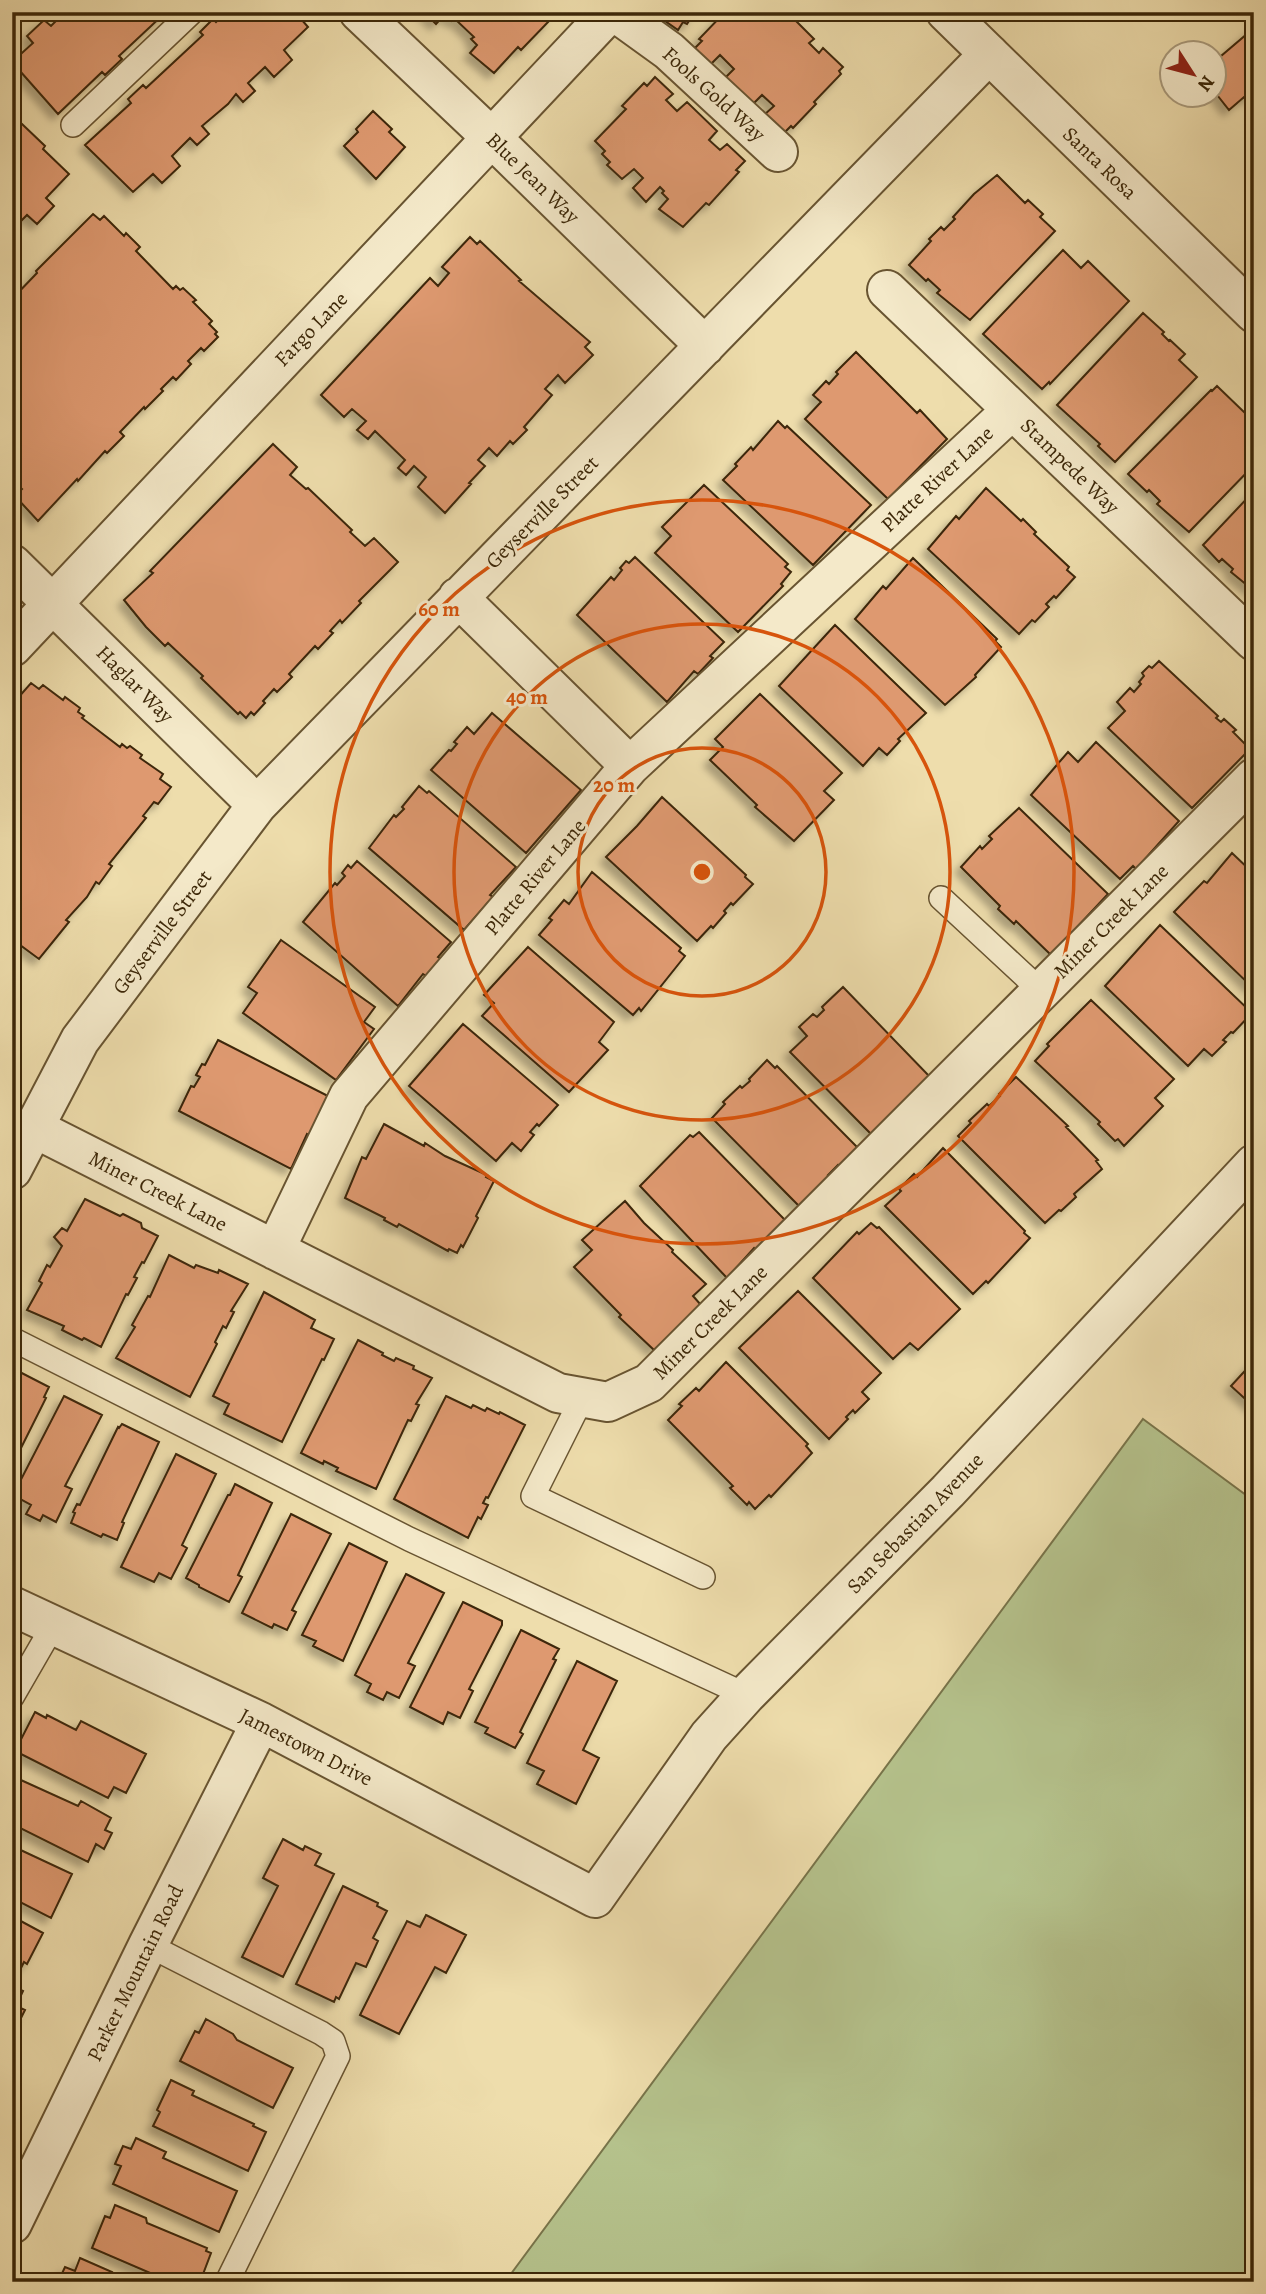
<svg xmlns="http://www.w3.org/2000/svg" width="1266" height="2294" font-family="Alegreya,serif">
<style>
.green{fill:#b5c28c;stroke:#78744a;stroke-width:2}
.building{fill:#de9970;stroke:#3c2708;stroke-width:2;filter:url(#shadow)}
.lines{fill:none;stroke-linecap:round;stroke-linejoin:round}
.service-casing{stroke:#685431;stroke-width:26}
.minor-casing{stroke:#685431;stroke-width:42}
.tertiary-casing{stroke:#685431;stroke-width:42}
.service{stroke:#f4e9c9;stroke-width:23}
.minor{stroke:#f4e9c9;stroke-width:38}
.tertiary{stroke:#f4e9c9;stroke-width:38}
.ring{fill:none;stroke:#d7540c;stroke-width:3.5}
.labels{text-anchor:middle;stroke-width:6;stroke-linejoin:round;paint-order:stroke}
.street-label{font-size:21px;fill:#3c2708;stroke:#f4e9c9}
.centre{fill:#d7540c;stroke:#f4e9c9;stroke-width:3.5}
.ring-label{font-size:21px;text-anchor:middle;font-weight:bold;fill:#d7540c;stroke:#f4e9c9;stroke-width:6;stroke-linejoin:round;paint-order:stroke}
</style>
<defs>
<filter id="shadow"><feDropShadow dx="-6" dy="6" stdDeviation="3.5" flood-color="#0004"/></filter>
</defs>
<rect width="100%" height="100%" fill="#eeddac"/>
<filter id="stains"><feTurbulence type="fractalNoise" baseFrequency=".00286" numOctaves="4"/><feColorMatrix values="0 0 0 0 .2 0 0 0 0 .09 0 0 0 0 .02 0 0 0 .5 -.17"/></filter>
<radialGradient id="worn" r=".72"><stop offset=".6" stop-color="#630" stop-opacity="0"/><stop offset="1" stop-color="#630" stop-opacity=".3"/></radialGradient>
<path class="green" d="M1143,1419l111,82v781h-749z"/>
<path class="building" d="M65,12h101l-47,44 3,3 -17,16 -3,-3 -44,42 -46,-52 21,-19 -6,-7 17,-16 7,6z
M226,12h69l13,15 -24,23 8,10 -18,17 -9,-10 -17,16 7,8 -12,11 -7,-8 -8,10 -26,22 7,8 -12,11 -7,-7 -18,18 8,10 -18,17 -9,-9 -20,18 -48,-47 46,-42 -3,-4 15,-14 3,3 57,-53 -3,-3 13,-13 3,3z
M424,12h127l-3,4 3,3 -30,31 -3,-3 -24,26 -24,-20 7,-8 -6,-6 3,-2 -19,-18 -3,2 -7,-7 -9,10z
M661,12h34l-8,12 -4,-2 -5,8 -20,-14z
M725,12h50l6,6 6,-6 27,27 -5,4 10,10 4,-5 20,19 -4,4 2,3 -27,28 2,2 -23,24 -2,-2 -8,8 -19,-19 10,-9 -12,-11 -11,11 -27,-27 10,-10 -14,-14 -10,10 -16,-16 8,-8 -3,-2z
M1254,28v64l-9,7 -1,-2 -15,13 -15,-19v-29z
M655,77l18,17 -7,6 11,11 10,-9 30,29 -8,9 11,10 7,-6 18,17 -9,9 3,2 -30,33 -3,-2 -23,24 -24,-18 9,-10 -6,-6 2,-2 -4,-4 -14,15 -13,-14 10,-10 -9,-9 -12,10 -15,-14 3,-3 -8,-8 3,-3 -10,-10 31,-32 -4,-3 22,-23 3,3z
M373,111l19,18 -3,3 16,15 -29,32 -32,-33 14,-14 -2,-3z
M22,124l23,22 -2,3 26,25 -23,24 8,8 -17,18 -10,-9 -15,15v-97z
M997,175l28,28 3,-3 15,14 -3,3 15,14 -85,89 -33,-27 3,-3 -12,-11 -2,2 -17,-16 22,-24 -2,-2 12,-12 3,3 11,-11 -2,-2 21,-23z
M93,214l7,6 4,-4 20,20 2,-3 14,14 -4,4 37,38 3,-3 4,4 3,-2 13,12 -3,2 19,19 -3,3 8,8 -2,2 3,3 -14,14 -3,-3 -13,13 3,3 -15,16 -3,-3 -12,12 2,2 -18,18 -1,-2 -24,25 4,4 -17,17 -2,-2 -27,30 -1,-2 -39,42 -23,-25 7,-7 -10,-9v-181l25,-26 -1,-2z
M470,237l7,7 3,-3 41,39 -2,1 71,61 -5,5 8,8 -28,28 -7,-8 -13,14 7,6 -28,32 3,3 -14,14 -3,-3 -13,15 -8,-8 -11,12 7,6 -16,17 2,1 -26,29 -27,-26 8,-10 -12,-11 -8,9 -8,-7 7,-8 -30,-29 -7,8 -11,-9 9,-9 -14,-12 -8,8 -23,-22 109,-117 8,8 11,-13 -7,-6z
M1063,250l18,18 7,-7 41,40 -79,83 -1,-2 -7,7 -59,-55z
M1143,313l21,19 -2,2 7,7 1,-1 15,14 -6,6 18,17 -82,85 -17,-16 2,-2 -43,-39z
M856,352l61,61 3,-3 27,29 -59,60 -83,-80 16,-17 -8,-7 13,-14 3,3 9,-10 -2,-2z
M1217,386l29,28 2,-3 6,6v48l-65,67 -32,-28 3,-3 -11,-11 -2,2 -19,-18 83,-84 1,1z
M778,421l7,7 2,-2 84,79 -58,60 -90,-85 14,-14 -2,-2 16,-17 2,3z
M273,444l24,23 -7,8 16,14 2,-1 44,42 -2,2 15,14 9,-8 24,24 -39,39 2,2 -19,20 -2,-3 -10,11 3,2 -15,16 -3,-3 -26,28 3,3 -15,15 -3,-3 -11,12 2,2 -11,12 -3,-3 -5,6 -6,-6 -2,2 -37,-36 2,-2 -35,-33 -3,3 -19,-19 -22,-27 29,-27 -3,-2z
M704,485l84,79 -3,3 6,5 -10,12 2,2 -45,46 -83,-79 16,-17 -9,-9z
M986,488l35,33 2,-2 13,13 -2,2 35,33 -2,3 8,7 -19,21 -2,-2 -8,8 3,3 -14,15 -3,-2 -13,14 -91,-85 28,-33 3,3z
M1254,491v100l-23,-19 2,-3 -11,-10 -3,3 -16,-17z
M635,557l89,85 -14,14 3,2 -15,16 -4,-3 -27,31 -90,-87 34,-38 3,3 8,-10 -2,-2 6,-7 3,2z
M913,558l84,81 -2,2 6,6 -26,28 1,2 -31,28 -90,-86 28,-33 3,3z
M835,625l91,88 -28,26 2,2 -13,14 -8,-7 -16,18 -84,-80z
M1159,661l59,55 -2,2 5,4 3,-3 12,11 -3,2 17,17 -58,59 -84,-80 17,-17 -8,-9 13,-14 4,4 7,-8 -2,-2 5,-6 -2,-3 7,-7 3,2z
M31,683l8,6 4,-4 20,15 2,-3 15,11 -2,4 6,4 -2,2 38,29 2,-3 5,4 3,-2 12,9 -2,3 23,16 -3,5 11,8 -13,17 -4,-2 -11,14 3,2 -37,46 3,2 -13,18 -3,-2 -9,15 -21,23 3,2 -9,11 -21,26 -27,-20 6,-7 -6,-3v-218l7,-10 -2,-2z
M760,694l82,79 -18,18 10,9 -40,41 -39,-34 2,-2 -47,-45 13,-13 -8,-8z
M492,713l89,77 -55,63 -95,-83 18,-20 2,1 6,-7 -3,-2 13,-15 7,7z
M1096,742l83,79 -43,48 -3,-3 -13,13 -89,-84 37,-43 10,10z
M419,786l8,7 2,-2 87,76 -26,28 3,2 -29,33 -95,-82 25,-33 2,2 8,-8 -2,-2z
M662,797l84,78 -1,2 8,7 -20,21 -2,-2 -7,8 2,2 -13,15 -2,-2 -14,15 -91,-84 31,-31z
M1019,808l89,86 -57,61 -35,-34 -2,3 -16,-15 2,-3 -39,-39 19,-21 2,3 10,-10 -3,-3z
M1232,853l22,21v115l-80,-77 30,-31 3,2z
M357,861l94,81 -13,15 3,2 -15,17 -3,-2 -25,32 -95,-84 32,-39 2,2 8,-9 -3,-3 6,-8 3,3z
M592,872l89,76 -2,3 6,5 -44,55 -2,-3 -6,7 -94,-80 13,-15 -3,-2 15,-18 5,4z
M1160,925l92,88 -19,20 -2,-1 -8,8 3,2 -14,14 -8,-7 -16,17 -83,-80z
M281,940l94,67 -11,15 10,7 -38,51 -93,-67 14,-20 -9,-6z
M528,947l86,75 -15,20 9,8 -39,42 -87,-76 12,-13 -10,-8z
M843,987l88,91 -59,57 -82,-83 17,-16 -8,-9 14,-13 4,3 7,-7 -2,-3z
M1091,1000l83,79 -19,19 8,8 -39,40 -6,-7 -3,2 -17,-17 2,-2 -65,-61 14,-15 -2,-2z
M463,1024l95,81 -19,21 -2,-2 -7,8 4,3 -13,16 -9,-8 -16,18 -87,-75z
M218,1040l110,56 -18,40 -3,-2 -16,35 -112,-58 12,-25 3,1 6,-10 -4,-2 6,-11 3,1z
M767,1060l8,8 2,-2 81,82 -18,19 -2,-2 -10,10 3,2 -32,29 -87,-88 13,-14 -2,-2 17,-16 2,2 8,-7 -1,-2z
M1016,1077l52,49 -2,1 32,33 -2,1 6,8 -28,25 2,3 -15,14 -2,-1 -14,13 -87,-87 13,-13 -2,-2 18,-17 2,2 11,-10 -1,-2z
M384,1124l40,22 1,-3 20,13 42,19 -1,2 8,4 -18,35 2,2 -15,29 -2,-2 -4,8 -8,-4 -1,2 -49,-27 -2,3 -13,-7 1,-2 -40,-20 17,-41 4,2z
M699,1132l86,88 -28,32 -3,-4 -27,30 -87,-92 50,-51 3,2z
M943,1148l82,83 -1,2 6,5 -42,45 -2,-2 -13,13 -88,-88 16,-15 -2,-2 15,-15 3,3z
M85,1199l35,17 3,-2 18,9 1,5 16,8 -14,27 -2,-1 -8,15 3,1 -9,17 -2,-1 -25,53 -17,-9 -2,2 -20,-10 2,-4 -37,-16 15,-27 -3,-2 8,-16 3,2 12,-21 -8,-9 8,-9 5,3z
M625,1201l19,22 29,27 -1,2 34,32 -13,12 8,9 -47,45 -35,-33 2,-2 -47,-48 18,-17 -10,-10z
M871,1223l6,5 2,-1 81,82 -42,41 -8,-7 -17,16 -80,-81 44,-46 2,2z
M169,1255l25,13 2,-3 22,8 1,-3 29,14 -17,27 3,1 -8,16 -3,-2 -8,16 2,2 -27,53 -74,-39 19,-31 -3,-2 16,-29 2,1z
M798,1291l83,82 -19,19 7,7 -14,14 -2,-3 -7,7 2,2 -19,20 -90,-91z
M264,1292l51,28 -4,8 23,11 -10,21 -2,-1 -40,83 -58,-28 5,-10 -16,-8z
M358,1340l25,13 -1,2 12,6 2,-3 18,8 -1,3 19,9 -16,26 3,1 -8,16 -3,-1 -32,69 -40,-18 2,-3 -14,-7 -1,3 -22,-11z
M726,1362l82,82 -2,2 6,7 -41,44 -2,-2 -14,14 -6,-7 -2,3 -17,-17 3,-2 -65,-66 14,-14 -3,-2 17,-16 3,3z
M1253,1362h1v45l-23,-21z
M12,1368l37,19 -5,10 2,1 -34,68z
M64,1396l38,19 -37,71 7,3 -16,33 -13,-7 -3,6 -14,-7 5,-9 -18,-10z
M446,1396l25,12 2,-3 12,6 2,-3 12,6 1,-2 25,13 -37,73 -2,-1 -3,6 5,2 -7,14 -3,-2 -10,21 -74,-39z
M122,1424l37,18 -37,80 2,1 -7,17 -14,-6 -2,3 -30,-14 4,-10 -2,-1 4,-8 3,1 38,-78 1,1z
M176,1454l40,20 -34,71 5,3 -16,31 -12,-6 -5,9 -33,-15z
M235,1484l37,19 -34,72 4,2 -13,25 -30,-15v-2l-13,-7 42,-83h2z
M291,1514l40,20 -39,76 4,2 -9,18 -13,-6 -2,4 -30,-15z
M349,1543l38,19 -44,99 -30,-15 3,-5 -14,-6z
M406,1574l38,19 -36,70 7,3 -16,32 -12,-6 -4,8 -16,-8 4,-8 -16,-9z
M463,1602l39,19v4l-33,64 4,2 -13,27 -12,-6 -5,12 -33,-17z
M521,1630l38,19 -6,10 3,1 -36,72 3,2 -8,14 -30,-15 3,-5 -13,-6z
M577,1661l40,20 -34,69 16,8 -23,46 -39,-20 7,-13 -17,-8z
M35,1712l11,6 1,-3 29,15 5,-9 65,33 -20,39 -12,-6 -6,11 -93,-47z
M12,1776l66,30 3,-5 30,17 -6,12 7,3 -8,16 -8,-5 -8,18 -76,-38z
M283,1839l20,11 2,-4 16,8 -6,11 19,9 -51,103 -41,-20 36,-71 -15,-8z
M12,1846l60,28 -21,44 -39,-20z
M343,1886l35,17 -1,3 10,5 -14,27 5,3 -12,26 -10,-4 -17,36 -3,-2 -2,5 -38,-18z
M426,1915l40,20 -20,38 -11,-6 -36,67 -39,-19 47,-94 13,6z
M17,1919l26,14 -16,31 -3,-2 -6,12 -6,-3v-50l3,2z
M12,1986l11,5 -7,15 9,4 -13,26z
M206,2019l27,15 4,6 56,28 -20,40 -93,-47 15,-30 4,2z
M171,2080l23,11 -2,4 62,29 -1,2 13,6 -18,39 -95,-45 7,-14 -3,-2z
M136,2138l30,14 -3,6 74,33 -18,41 -106,-48 8,-18 -6,-2 8,-18 8,3z
M115,2205l31,13 1,5 60,25 -1,3 5,2 -11,29h-29l-79,-34 13,-32 5,2z
M80,2258l32,14 -3,7 6,3h-57l7,-15 10,4z"/>
<g class="lines">
<defs>
<path id="service" d="M73,125l119,-113
M941,898l100,93
M12,1339l397,200 337,156
M582,1398l-49,98 170,81
M12,1697l41,-71
M148,1945l173,88 12,8 5,15 -111,226"/>
<path id="minor" d="M359,12l134,127 212,207
M615,12l54,39 109,101
M887,290l367,351
M12,564l245,241
M458,597l172,169
M12,647l598,-635
M34,1128l524,265 50,9 41,-19 605,-605
M12,1170l68,-130 177,-235 732,-751
M275,1250l74,-154 281,-330 382,-356
M12,1606l249,116 334,176 114,-162 37,-41 202,-204 306,-327
M12,2224l136,-279 113,-223"/>
<path id="tertiary" d="M946,12l308,301"/>
</defs>
<use href="#service" class="service-casing"/>
<use href="#minor" class="minor-casing"/>
<use href="#tertiary" class="tertiary-casing"/>
<use href="#service" class="service"/>
<use href="#minor" class="minor"/>
<use href="#tertiary" class="tertiary"/>
</g>
<g class="ring">
<circle cx="702" cy="872" r="124"/>
<circle cx="702" cy="872" r="248"/>
<circle cx="702" cy="872" r="372"/>
</g>
<g class="labels">
<g class="street-label">
<text transform="translate(714 94) rotate(42)" y="7">Fools Gold Way</text>
<text transform="translate(1100 163) rotate(44)" y="7">Santa Rosa</text>
<text transform="translate(533 178) rotate(44)" y="7">Blue Jean Way</text>
<text transform="translate(311 329) rotate(-46)" y="7">Fargo Lane</text>
<text transform="translate(1070 466) rotate(44)" y="7">Stampede Way</text>
<text transform="translate(937 479) rotate(-43)" y="7">Platte River Lane</text>
<text transform="translate(542 512) rotate(-45)" y="7">Geyserville Street</text>
<text transform="translate(135 684) rotate(45)" y="7">Haglar Way</text>
<text transform="translate(535 877) rotate(-50)" y="7">Platte River Lane</text>
<text transform="translate(1111 921) rotate(-45)" y="7">Miner Creek Lane</text>
<text transform="translate(162 932) rotate(-53)" y="7">Geyserville Street</text>
<text transform="translate(158 1191) rotate(27)" y="7">Miner Creek Lane</text>
<text transform="translate(710 1322) rotate(-45)" y="7">Miner Creek Lane</text>
<text transform="translate(915 1523) rotate(-46)" y="7">San Sebastian Avenue</text>
<text transform="translate(306 1747) rotate(27)" y="7">Jamestown Drive</text>
<text transform="translate(135 1973) rotate(-64)" y="7">Parker Mountain Road</text>
</g>
</g>
<circle cx="702" cy="872" r="10" class="centre"/>
<g class="ring-label">
<text x="439" y="616">60 m</text>
<text x="527" y="704">40 m</text>
<text x="614" y="792">20 m</text>
</g>
<rect width="1266" height="2294" fill="none" stroke="#eeddac" stroke-width="42"/>
<rect x="14" y="14" width="1238" height="2266" fill="none" stroke="#3c2708" stroke-width="3.5"/>
<rect x="21" y="21" width="1224" height="2252" fill="none" stroke="#3c2708" stroke-width="2"/>
<g transform="translate(1193 74) rotate(126)"><circle r="33" fill="#f4e9c9" stroke="#aa9b7c" stroke-width="2"/>
<path d="M0-5L12 26L0 18L-12 26Z" fill="#8f2418"/>
<text y="-10" font-size="19" font-weight="bold" text-anchor="middle" fill="#3c2708">N</text>
</g>
<rect width="100%" height="100%" filter="url(#stains)"/>
<rect width="100%" height="100%" fill="url(#worn)"/>
</svg>
